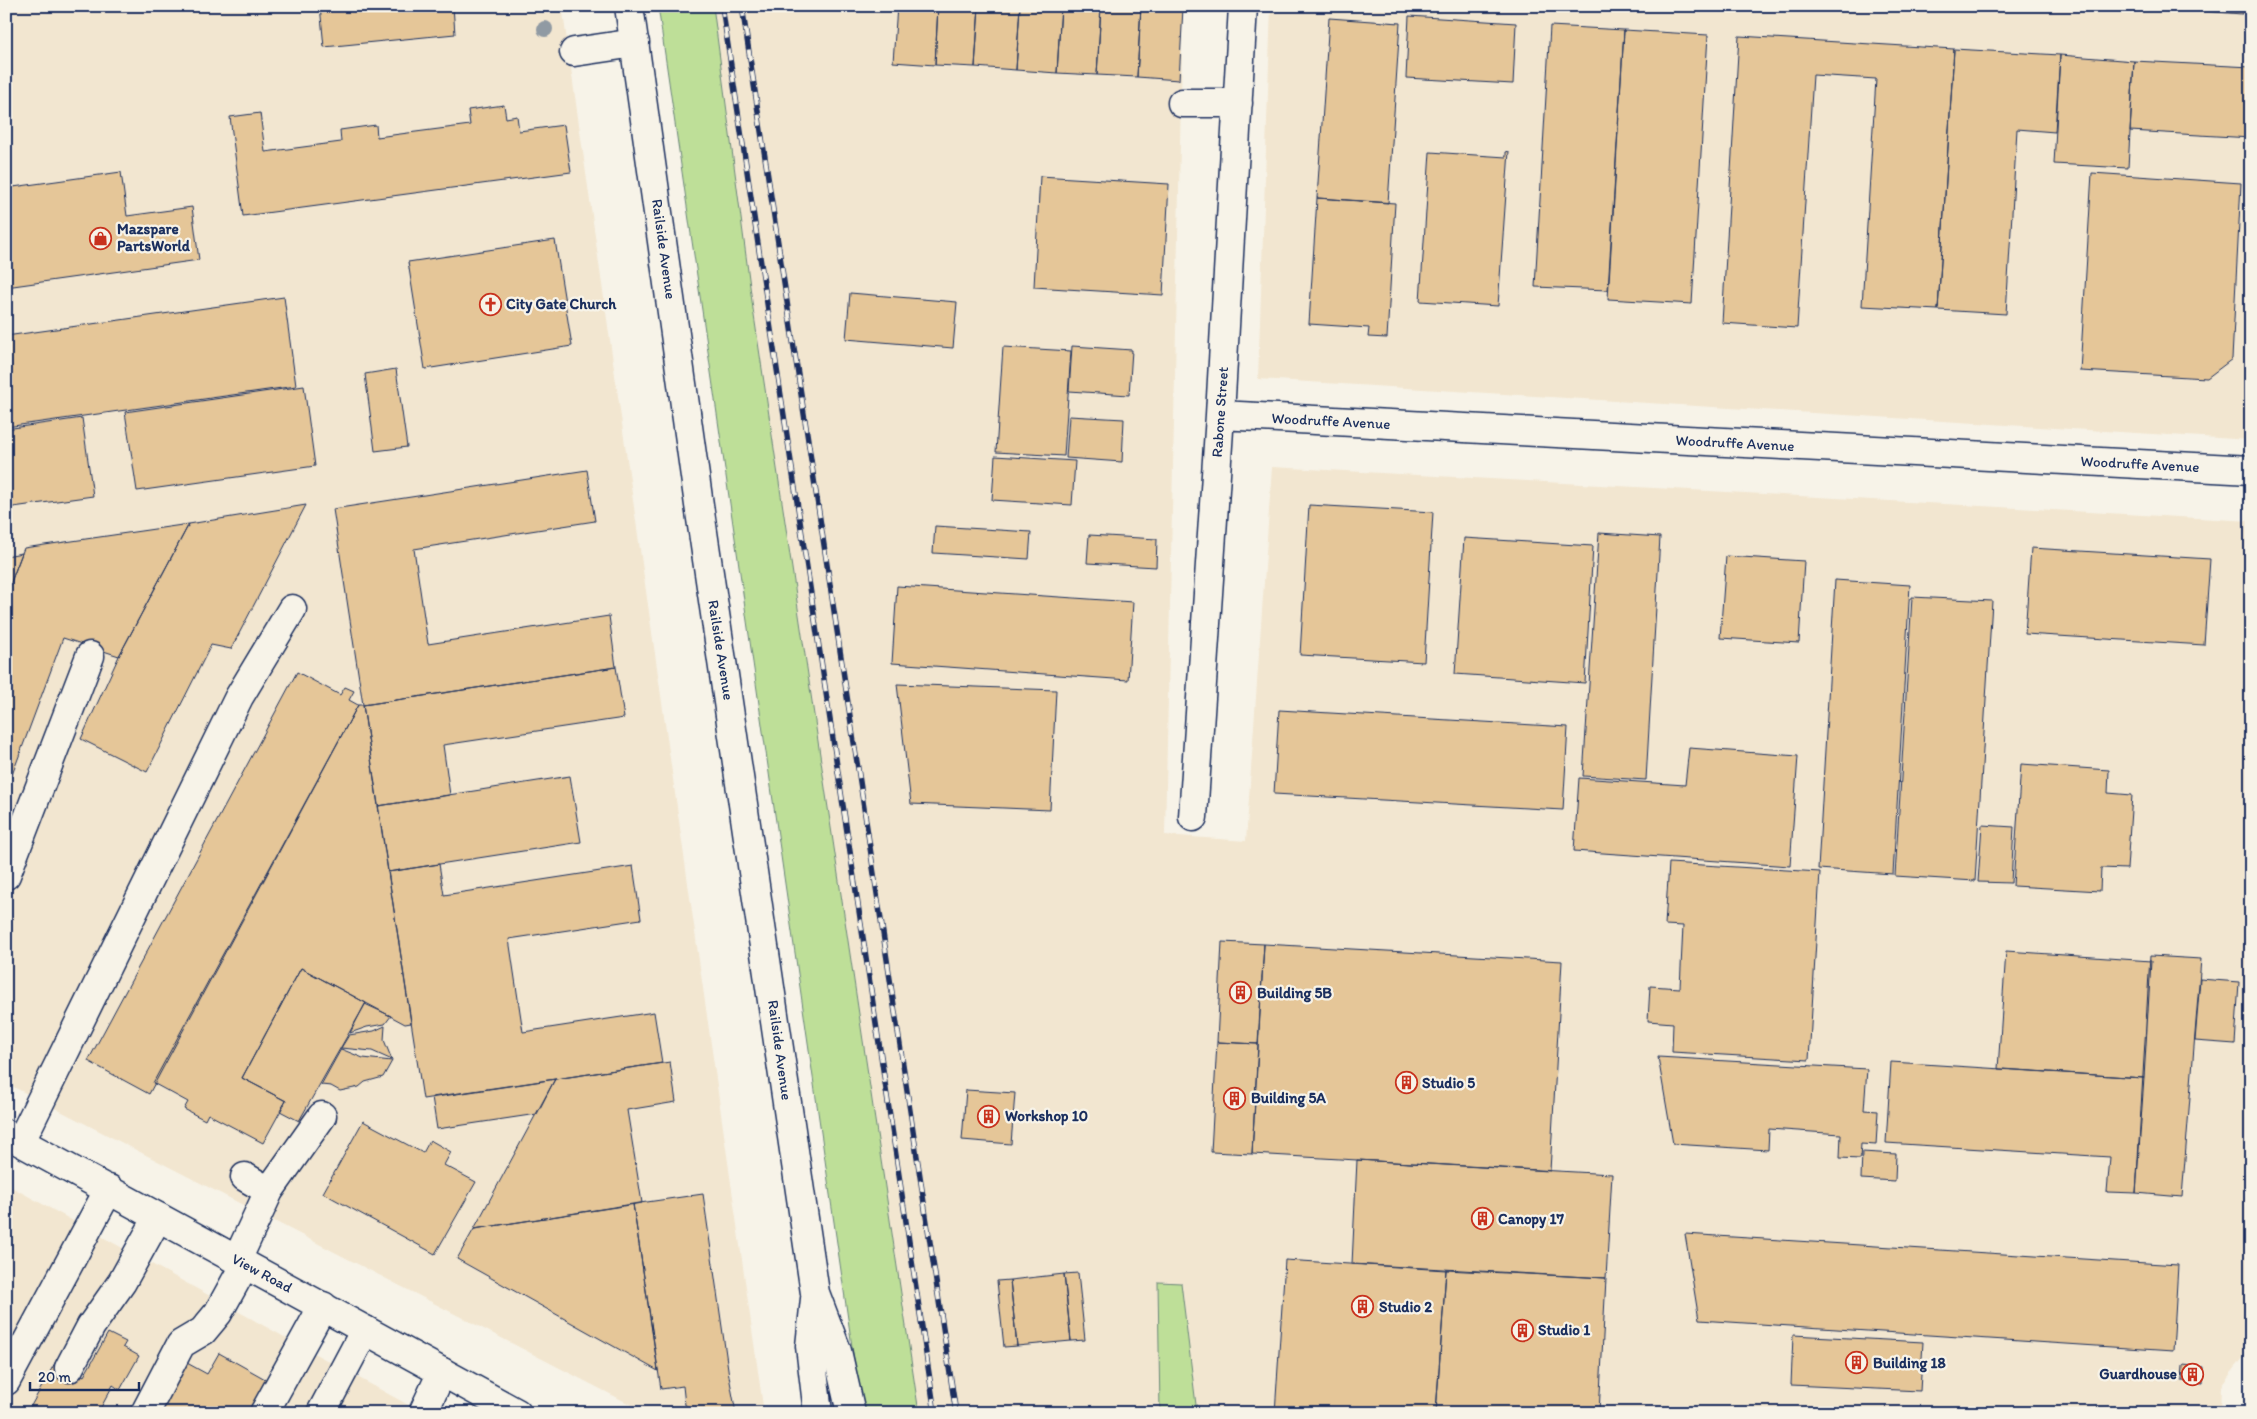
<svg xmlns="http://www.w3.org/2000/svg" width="2257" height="1419" font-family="Itim,sans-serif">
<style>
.built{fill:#f2e6d0}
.green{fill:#bedf98;stroke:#6c877b}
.building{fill:#e5c698;stroke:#1b2f5e}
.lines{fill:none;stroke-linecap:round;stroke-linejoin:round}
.minor-casing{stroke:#1b2f5e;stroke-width:31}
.major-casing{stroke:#1b2f5e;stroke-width:31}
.minor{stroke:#f7f3e8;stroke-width:28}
.major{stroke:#f7f3e8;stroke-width:28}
.rail-casing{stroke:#1b2f5e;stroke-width:5.5}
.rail{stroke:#f7f3e8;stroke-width:4;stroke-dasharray:11;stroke-linecap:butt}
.tree{fill:#909aa3}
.labels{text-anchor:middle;stroke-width:4.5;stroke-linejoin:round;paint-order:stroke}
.poi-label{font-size:15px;font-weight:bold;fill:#1b2f5e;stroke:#f7f3e8;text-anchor:start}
.street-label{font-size:15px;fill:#1b2f5e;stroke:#f7f3e8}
</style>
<rect width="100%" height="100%" fill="#f7f3e8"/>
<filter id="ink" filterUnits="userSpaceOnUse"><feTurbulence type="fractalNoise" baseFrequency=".02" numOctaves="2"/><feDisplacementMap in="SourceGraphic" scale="10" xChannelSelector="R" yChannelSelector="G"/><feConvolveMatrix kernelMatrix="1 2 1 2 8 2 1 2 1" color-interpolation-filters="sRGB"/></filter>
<g filter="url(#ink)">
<path class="built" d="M6,6h556l202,1407h-117l-641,-330z
M713,6h470l-18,829 81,6 26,-374 979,54v718l-8,119 -22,28 -1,27h-1301l-166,-1104z
M1271,6h980v434l-993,-61z
M6,1184l417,229h-417z"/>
<path class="green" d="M658,6h55l40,303 166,1104h-54l-7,-25z
M1158,1282l23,1 16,130h-37z"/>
<path class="building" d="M320,6h133l2,28 -131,13z
M897,6h41l-3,59 -42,-3z
M938,6h41l-4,61 -40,-2z
M979,6h41l-4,64 -41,-3z
M1020,6h41l-4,67 -41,-3z
M1061,6h40l-4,69 -40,-2z
M1101,6h40l-4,71 -40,-2z
M1141,6l42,2 -4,72 -42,-3z
M2189,6h54l-1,8 -53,-4z
M1409,16l107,7 -3,61 -107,-6z
M1329,18l71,5 -12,180 -71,-5z
M1550,26l74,4 -16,260 -73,-3z
M1624,30l84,5 -16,269 -84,-5z
M1739,36l215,13 -16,261 -76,-4 14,-227 -63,-4 -16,253 -75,-5z
M1954,49l106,6 -5,77 -38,-3 -11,185 -68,-4z
M2060,55l74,6 -6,107 -74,-4z
M2134,61l117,6v71l-121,-7z
M504,105l2,13 11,-2 2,15 45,-6 7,47 -328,44 -13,-99 30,-4 5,39 76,-10 -1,-12 36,-5 1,12 93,-12 -2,-15z
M1509,151l-11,155 -78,-5 10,-149 76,5v-5z
M121,172l6,44 65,-9 7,53 -193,27v-99z
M2092,173l149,10 -9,176 -25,19 -127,-7z
M1040,176l129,8 -6,111 -129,-8z
M1317,198l78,5 -8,135 -19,-1 1,-9 -60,-4z
M555,240l17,106 -147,23 -17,-107z
M850,293l107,9 -4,46 -107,-9z
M284,297l12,89 -290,41v-91z
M1072,346l60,4 -3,45 -60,-4z
M1003,347l68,4 -7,105 -68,-4z
M396,369l11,78 -32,4 -10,-77z
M304,386l11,80 -178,25 -12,-79z
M1069,416l55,3 -2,43 -56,-4z
M82,418l11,78 -87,12v-79z
M995,456l80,5 -3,44 -80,-5z
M587,470l8,51 -181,28 14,95 181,-28 7,51 -253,38 -30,-196z
M306,505l-75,144 -20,-4 -64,127 -66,-33 38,-83 70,-132z
M1309,505l124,7 -9,150 -124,-7z
M189,524l-70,132 -56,-18 -57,153v-196l18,-47z
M935,526l96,6 -2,27 -96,-6z
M1599,533l61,4 -14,243 -63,-4z
M1089,535l68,4 -1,28 -69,-4z
M1464,538l129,8 -8,137 -130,-9z
M2031,548l179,11 -6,86 -179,-11z
M22,553l-16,42v-39z
M1726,556l78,5 -5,82 -79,-5z
M1835,580l75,5 -17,289 -75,-5z
M897,586l236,16 -5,78 -236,-17z
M1912,597l80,4 -17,280 -80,-5z
M616,667l8,51 -181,27 7,50 -72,11 -15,-101z
M297,672l43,23 5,-8 9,4 -5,9 9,5 -209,389 -61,-33z
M897,684l159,6 -6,120 -139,-6z
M358,705h5l48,318 -6,1 -104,-56 -59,110 44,23 -23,42 -55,-29 -3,6 -21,-11 4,-7 -35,-19z
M1279,710l289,17 -5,83 -289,-16z
M1689,748l109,8 -8,110 -216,-15 5,-73 106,7z
M2021,764l88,6 -1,23 24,2 -5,74 -26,-1 -1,23 -87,-5z
M570,776l11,66 -193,30 -10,-66z
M1982,825l32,2 -3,56 -33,-1z
M1669,863l151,9 -11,188 -137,-8 1,-29 -25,-2 2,-35 30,2 3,-62 -18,-1z
M439,864l5,31 189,-29 8,53 -132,20 14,93 131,-20 8,51 -239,36 -35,-227z
M1222,942l42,2 -6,100 -41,-2z
M1264,944l298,17 -12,210 -298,-17z
M2006,951l145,10 -7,117 -146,-9z
M2150,956l51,3 -19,238 -46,-4z
M301,968l65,35 -67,118 -19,-10 6,-10 -44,-23z
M2200,979l39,3 -4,62 -40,-3z
M365,1004l26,12 -6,8 -18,3 -17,6z
M385,1026l-1,14 8,20 -20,-9 -31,-3 8,-13 25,-4z
M1217,1042l41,2 -6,110 -41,-2z
M341,1049l22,9 29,3 -9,16 -18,5 -6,5 -19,4 -9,-5 -10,-1z
M1658,1057l209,12 -3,41 14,1 -2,34 -15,-1 -1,15 -20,-1 1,-24 -72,-5 -1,21 -95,-6z
M670,1062l6,40 -49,8 15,93 -168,26 81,-150z
M1891,1062l253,16 -8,115 -29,-1 3,-35 -224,-14z
M555,1079l-18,35 -100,15 -5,-32z
M966,1090l49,3 -4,51 -49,-4z
M363,1121l60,32 7,-13 21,12 -7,13 32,17 -41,72 -112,-61z
M1862,1152l34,2 -1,27 -34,-2z
M1357,1160l255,14 -6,104 -254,-14z
M703,1194l26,182 7,37h-36l-15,-8 -2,-19 -22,3 -28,-185z
M633,1204l25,167 -201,-112 17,-30z
M1685,1234l493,31 -5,86 -474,-31z
M1285,1260l161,10 -10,143h-161z
M1446,1270l160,8 -7,135h-163z
M1078,1273l7,67 -14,1 -7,-67z
M1064,1274l7,67 -54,5 -7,-66z
M1010,1280l7,66 -13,1 -7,-66z
M108,1333l18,9 -3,5 16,9 -19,34 -7,-5 -15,28h-71l29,-52 28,15z
M1793,1335l130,7 -3,49 -129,-6z
M219,1353l48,27 -19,33h-89l28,-50 20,11z
M2183,1365l21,2 -1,16 -21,-2z"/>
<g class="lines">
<defs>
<path id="minor" d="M574,52l61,-9
M1182,103h56
M1220,415l1031,55
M1193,817l27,-402 23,-409
M6,875l84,-219
M21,1141l218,-444 53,-88
M269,1191l53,-75
M237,1260l32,-69 -24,-14
M69,1368l22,-42 31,-44 36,-65
M6,1381l103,-192
M145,1413l36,-69 22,-13 15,-18 27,-49
M264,1413l59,-107
M321,1413l44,-83
M423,1413l19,-41"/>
<path id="major" d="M629,6l70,499 116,788 22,58 14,62
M6,1134l511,279
M815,1299l-5,47 8,67"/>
</defs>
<use href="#minor" class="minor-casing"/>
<use href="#major" class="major-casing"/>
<use href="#minor" class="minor"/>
<use href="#major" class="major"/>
<defs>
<path id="rail" d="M722,6l213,1407
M742,6l214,1407"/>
</defs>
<use href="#rail" class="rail-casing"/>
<use href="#rail" class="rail"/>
</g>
<circle class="tree" cx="545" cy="29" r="8"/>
</g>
<defs>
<symbol id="shop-ring" viewBox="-11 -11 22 22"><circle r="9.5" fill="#f7f3e8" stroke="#c8321e" stroke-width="1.5"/><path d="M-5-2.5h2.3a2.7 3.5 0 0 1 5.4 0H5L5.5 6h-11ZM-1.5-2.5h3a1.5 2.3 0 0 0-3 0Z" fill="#c8321e"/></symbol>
<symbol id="church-ring" viewBox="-11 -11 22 22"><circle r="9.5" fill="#f7f3e8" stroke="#c8321e" stroke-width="1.5"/><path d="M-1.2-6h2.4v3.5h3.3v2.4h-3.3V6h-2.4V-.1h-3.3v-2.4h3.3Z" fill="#c8321e"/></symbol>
<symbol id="building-ring" viewBox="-11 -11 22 22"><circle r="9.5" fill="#f7f3e8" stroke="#c8321e" stroke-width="1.5"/><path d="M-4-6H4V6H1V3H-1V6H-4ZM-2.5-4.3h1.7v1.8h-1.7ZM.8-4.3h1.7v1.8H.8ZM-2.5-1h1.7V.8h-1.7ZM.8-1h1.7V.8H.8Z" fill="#c8321e"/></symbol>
</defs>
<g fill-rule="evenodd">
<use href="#shop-ring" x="88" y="226" width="25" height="25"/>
<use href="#church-ring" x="478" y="292" width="25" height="25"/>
<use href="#building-ring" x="1228" y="980" width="25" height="25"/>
<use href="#building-ring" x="1394" y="1070" width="25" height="25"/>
<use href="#building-ring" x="1222" y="1086" width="25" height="25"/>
<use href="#building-ring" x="976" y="1104" width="25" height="25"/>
<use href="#building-ring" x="1470" y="1206" width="25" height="25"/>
<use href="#building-ring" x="1350" y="1294" width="25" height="25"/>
<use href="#building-ring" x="1510" y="1318" width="25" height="25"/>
<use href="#building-ring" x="1844" y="1350" width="25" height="25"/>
<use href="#building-ring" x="2180" y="1362" width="25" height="25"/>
</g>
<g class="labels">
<g class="poi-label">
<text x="117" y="234">Mazspare<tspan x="117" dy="17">PartsWorld</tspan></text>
<text x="506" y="309">City Gate Church</text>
<text x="1257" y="998">Building 5B</text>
<text x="1422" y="1088">Studio 5</text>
<text x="1251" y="1103">Building 5A</text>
<text x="1005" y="1121">Workshop 10</text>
<text x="1498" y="1224">Canopy 17</text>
<text x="1379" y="1312">Studio 2</text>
<text x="1538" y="1335">Studio 1</text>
<text x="1873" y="1368">Building 18</text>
<text x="2177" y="1379" text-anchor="end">Guardhouse</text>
</g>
<g class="street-label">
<text transform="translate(664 249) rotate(82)" y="5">Railside Avenue</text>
<text transform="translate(1220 412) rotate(-86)" y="5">Rabone Street</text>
<text transform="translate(1331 421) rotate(3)" y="5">Woodruffe Avenue</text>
<text transform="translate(1735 443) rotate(3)" y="5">Woodruffe Avenue</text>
<text transform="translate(2140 464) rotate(3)" y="5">Woodruffe Avenue</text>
<text transform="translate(721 650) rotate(81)" y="5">Railside Avenue</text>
<text transform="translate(780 1050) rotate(82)" y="5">Railside Avenue</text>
<text transform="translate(262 1273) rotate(28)" y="5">View Road</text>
</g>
</g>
<rect width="2257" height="1419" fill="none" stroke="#f7f3e8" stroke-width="25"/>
<rect x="12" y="12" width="2232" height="1394" fill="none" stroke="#1b2f5e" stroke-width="2" filter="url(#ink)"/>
<path d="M30 1382v8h109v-8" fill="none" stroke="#1b2f5e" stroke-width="2.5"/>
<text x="38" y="1382" font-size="15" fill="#1b2f5e" stroke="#f7f3e8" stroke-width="4" paint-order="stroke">20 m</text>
</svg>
